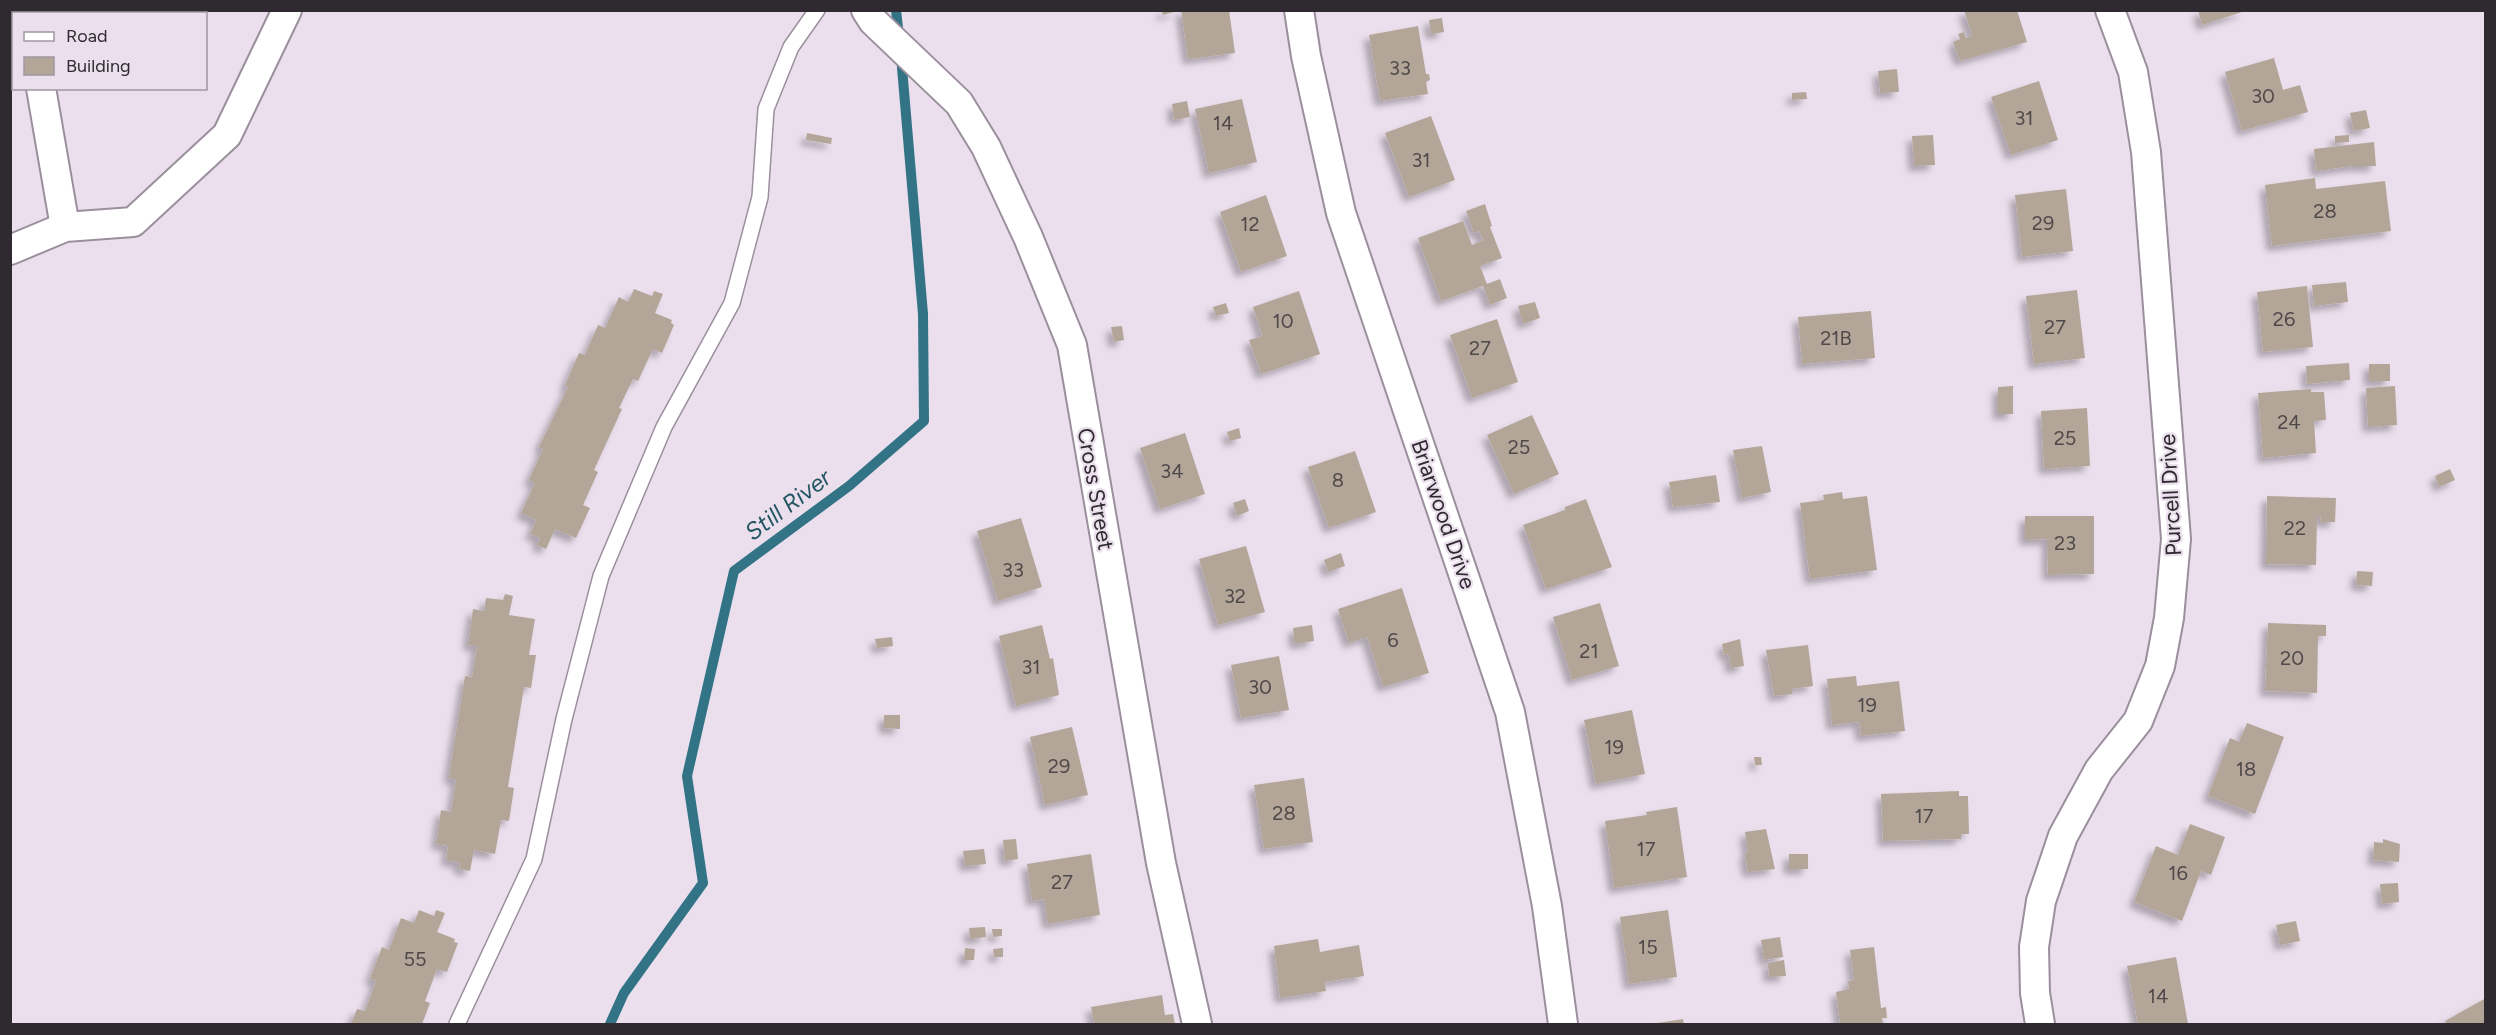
<svg xmlns="http://www.w3.org/2000/svg" width="2496" height="1035" font-family="Figtree,sans-serif">
<style>
.lines{fill:none;stroke-linecap:round;stroke-linejoin:round}
.stream{stroke:#327486;stroke-width:10}
.building{fill:#b3a699;filter:url(#shadow)}
.lane-casing{stroke:#9b8f9d;stroke-width:18}
.street-casing{stroke:#9b8f9d;stroke-width:32}
.lane{stroke:#fff;stroke-width:15}
.street{stroke:#fff;stroke-width:28}
.labels{text-anchor:middle;stroke-width:4.5;stroke-linejoin:round;paint-order:stroke}
.number-label{font-size:20px;fill:#50494a}
.street-label{font-size:22px;fill:#2f2a30;stroke:#ebdfed}
.water-label{font-size:24px;font-style:italic;fill:#225663;stroke:#ebdfed}
</style>
<defs>
<filter id="shadow"><feDropShadow dx="-5.5" dy="5.5" stdDeviation="3" flood-color="#0004"/></filter>
</defs>
<rect width="100%" height="100%" fill="#ebdfed"/>
<g class="lines">
<path class="stream" d="M896,10l3,27
M610,1024l14,-31 79,-110 -16,-107 47,-205 115,-85 75,-65 -1,-107 -22,-258"/>
</g>
<path class="building" d="M109,10h46l1,4h-47z
M1161,10h17v1l-15,4z
M1181,10h48l6,43 -47,6z
M1964,10h53l10,32 -67,19 -7,-19 7,-3 -2,-5 6,-2 2,6 6,-3z
M2198,10h47v1l-43,14z
M1442,18l2,14 -13,2 -2,-14z
M1418,26l8,48h3l1,6 -4,2 2,12 -48,7 -11,-66z
M2274,58l9,32 17,-5 8,27 -66,19 -17,-59z
M1897,69l2,23 -19,1 -2,-22z
M2039,81l19,59 -47,15 -20,-58z
M1806,92l1,7 -15,1v-7z
M1242,99l15,63 -48,11 -14,-64z
M1187,101l3,16 -16,3 -2,-16z
M2366,110l4,18 -16,3 -4,-18z
M1431,116l24,64 -46,17 -24,-64z
M807,133l25,5 -1,6 -25,-4z
M1933,135l2,30 -21,1 -2,-30z
M2349,135v7l-14,1v-7z
M2374,142l2,24h-24l-36,5 -2,-22z
M2315,178l1,11 69,-8 6,50 -119,15 -7,-61z
M2066,189l7,62 -51,6 -7,-62z
M1266,195l21,61 -46,16 -21,-60z
M1485,204l7,22 -2,1 12,31 -22,8 7,18 13,-5 7,19 -17,7 -7,-19 -42,15 -23,-63 45,-17 9,24 11,-5 -4,-9 -5,2 -8,-22z
M2346,282l2,20 -34,4 -2,-21z
M2307,286l6,61 -50,5 -6,-60z
M634,289l18,7 2,-5 9,3 -8,19 17,7 -1,3 3,2 -12,28 -9,-4 -15,32 -5,-2 -14,29 3,1 -28,61 4,2 -15,33 7,3 -14,30 -21,-9 -9,20 -9,-4 3,-7 -10,-4 6,-14 -15,-7 14,-30 -6,-3 14,-31 -4,-2 29,-60 -3,-2 14,-32 6,2 13,-30 7,3 14,-31 9,5z
M2077,290l8,68 -51,6 -8,-68z
M1299,291l21,63 -59,20 -12,-34 13,-4 -9,-29z
M1535,302l5,16 -17,6 -5,-18z
M1226,303l3,10 -13,3 -3,-9z
M1871,311l4,47 -73,6 -4,-47z
M1497,319l21,63 -46,16 -22,-63z
M1122,326l2,14 -10,2 -3,-15z
M2349,363l1,17 -43,4 -1,-18z
M2369,364h21v17h-21z
M2013,386v28h-15v-27z
M2395,386l2,39 -29,2 -2,-39z
M2311,389v3h13l2,28 -12,1 2,32 -53,5 -5,-65z
M2087,408l3,58 -46,3 -3,-58z
M1532,415l27,59 -45,20 -27,-59z
M1239,428l2,10 -11,3 -3,-9z
M1185,433l20,61 -45,15 -20,-61z
M1762,446l9,46 -29,6 -9,-48z
M1355,451l21,61 -47,16 -21,-61z
M2450,469l5,11 -16,7 -4,-11z
M1716,475l4,27 -47,5 -4,-25z
M1842,492l1,7 24,-3 10,74 -67,9 -10,-76 24,-3 -1,-5z
M2267,496l69,2 -1,24h-15l1,-5h-4l-1,48 -50,-1z
M1245,499l4,12 -12,5 -4,-13z
M1586,499l26,68 -66,22 -23,-64 42,-15v-3z
M2025,516h69v58l-46,1 -1,-36 -22,1z
M1021,518l21,69 -44,14 -21,-70z
M1246,546l19,66 -47,13 -19,-66z
M1341,553l4,13 -17,6 -4,-12z
M2357,571l16,1 -1,14 -16,-1z
M1402,588l27,85 -46,14 -16,-50 -18,6 -11,-34z
M505,594l8,2 -4,19 26,4 -6,36h7l-5,33 -7,-1 -16,100 6,1 -5,33 -8,-1 -6,34 -21,-4 -4,21 -11,-2 1,-6 -14,-3 2,-14 -12,-2 5,-34 10,2 5,-32 -7,-2 3,-21 13,-81 7,1 5,-31 -9,-1 5,-36 11,2 2,-13 17,2z
M1600,603l19,63 -47,14 -19,-63z
M2268,623l58,2v11h-8l-1,57 -52,-2z
M1042,625l8,34 3,-1 6,37 -43,11 -17,-70z
M1312,625l2,16 -19,3 -2,-16z
M892,637l1,9 -16,2 -2,-9z
M1740,639l4,27 -13,2 -2,-14 -5,1 -2,-11z
M1808,645l5,41 -21,3v5l-18,2 -8,-46z
M1279,656l10,54 -48,8 -10,-53z
M1856,676l1,10 42,-5 6,50 -44,5 -2,-14 -27,3 -5,-46z
M1632,710l13,64 -49,10 -12,-64z
M884,715h16v14l-16,-1z
M2247,723l37,14 -29,77 -47,-18 22,-58 9,4z
M1072,727l16,68 -43,10 -15,-68z
M1754,757h7l1,8h-7z
M1304,778l9,64 -49,7 -10,-64z
M1959,791v5h9l1,38h-8v5l-78,2 -2,-47z
M1677,807l10,70 -73,11 -9,-67 42,-6 -1,-3z
M2190,824l35,13 -14,38 -10,-4 -19,50 -48,-19 22,-56 22,9z
M1766,829l9,40 -27,3 -3,-19 3,-1 -3,-20z
M1016,839l2,20 -13,2 -2,-21z
M2383,839l17,5 -1,18 -26,-2 1,-18 9,1z
M984,849l2,15 -21,2 -2,-15z
M1091,854l9,61 -52,9 -4,-25 -12,2 -5,-37z
M1789,854h19v15h-19z
M2398,883l1,19 -17,2 -2,-20z
M419,910l15,6 2,-6 9,3 -8,19 18,7 -1,3 4,1 -11,29 -10,-3 -12,32 5,2 -8,21h-71l6,-15 8,2 11,-30 -6,-2 12,-32 7,3 12,-32 13,5z
M1668,910l9,67 -48,7 -9,-67z
M2296,921l4,20 -20,4 -4,-20z
M985,927l1,10 -16,2 -1,-11z
M992,929h10v7l-9,1z
M1780,937l3,20 -19,3 -3,-20z
M1318,939l2,13 39,-7 5,31 -39,6 1,9 -46,7 -6,-52z
M1874,947l7,61 5,-1 1,11h-5l1,6h-43l-4,-32 13,-3 -1,-8 6,-1 -4,-30z
M965,948l10,1 -1,11h-10z
M1003,948v9h-9l-1,-8z
M2176,957l12,67h-50l-11,-58z
M1784,960l2,16 -17,1 -1,-14z
M1162,995l3,20 8,-1 2,10h-81l-3,-17z
M2486,998v26h-39l-2,-3z
M1683,1019l1,5h-26v-1z"/>
<g class="lines">
<defs>
<path id="lane" d="M457,1024l77,-165 30,-140 37,-143 63,-149 68,-124 28,-106 6,-88 25,-62 26,-37"/>
<path id="street" d="M27,10l1,4
M866,10l7,11 86,82 27,44 42,90 44,108 89,518 36,161
M1299,10l7,46 35,157 169,499 37,194 16,118
M41,88l24,139
M10,250l55,-23 68,-5 94,-87 60,-125
M2040,1024l-5,-31 -1,-46 7,-46 22,-65 36,-66 39,-49 22,-55 9,-48 7,-79 -30,-387 -13,-80 -23,-62"/>
</defs>
<use href="#lane" class="lane-casing"/>
<use href="#street" class="street-casing"/>
<use href="#lane" class="lane"/>
<use href="#street" class="street"/>
</g>
<g class="labels">
<g class="number-label">
<text x="1400" y="75">33</text>
<text x="2263" y="103">30</text>
<text x="2024" y="125">31</text>
<text x="1223" y="130">14</text>
<text x="1421" y="167">31</text>
<text x="2325" y="218">28</text>
<text x="2043" y="230">29</text>
<text x="1250" y="231">12</text>
<text x="2284" y="326">26</text>
<text x="1283" y="328">10</text>
<text x="2055" y="334">27</text>
<text x="1836" y="345">21B</text>
<text x="1480" y="355">27</text>
<text x="2289" y="429">24</text>
<text x="2065" y="445">25</text>
<text x="1519" y="454">25</text>
<text x="1172" y="478">34</text>
<text x="1338" y="487">8</text>
<text x="2295" y="535">22</text>
<text x="2065" y="550">23</text>
<text x="1013" y="577">33</text>
<text x="1235" y="603">32</text>
<text x="1393" y="647">6</text>
<text x="1589" y="658">21</text>
<text x="2292" y="665">20</text>
<text x="1031" y="674">31</text>
<text x="1260" y="694">30</text>
<text x="1867" y="712">19</text>
<text x="1614" y="754">19</text>
<text x="1059" y="773">29</text>
<text x="2246" y="776">18</text>
<text x="1284" y="820">28</text>
<text x="1924" y="823">17</text>
<text x="1646" y="856">17</text>
<text x="2178" y="880">16</text>
<text x="1062" y="889">27</text>
<text x="1648" y="954">15</text>
<text x="415" y="966">55</text>
<text x="2158" y="1003">14</text>
</g>
<g class="street-label">
<text transform="translate(1096 489) rotate(80)" y="8">Cross Street</text>
<text transform="translate(2170 495) rotate(-93)" y="8">Purcell Drive</text>
<text transform="translate(1444 514) rotate(71)" y="8">Briarwood Drive</text>
</g>
<g class="water-label">
<text transform="translate(788 505) rotate(-37)" y="8">Still River</text>
</g>
</g>
<rect width="2496" height="1035" fill="none" stroke="#2f2a30" stroke-width="24"/>
<rect x="12" y="12" width="195" height="78" fill="#ebdfed" stroke="#a097a1" stroke-width="1.5"/>
<rect x="24" y="32" width="30" height="9" fill="#ffffff" stroke="#a097a1" stroke-width="1.5"/>
<text x="66" y="42" font-size="18" fill="#2f2a30">Road</text>
<rect x="24" y="57" width="30" height="18" fill="#b3a699" stroke="#a097a1" stroke-width="1.5"/>
<text x="66" y="72" font-size="18" fill="#2f2a30">Building</text>
</svg>
